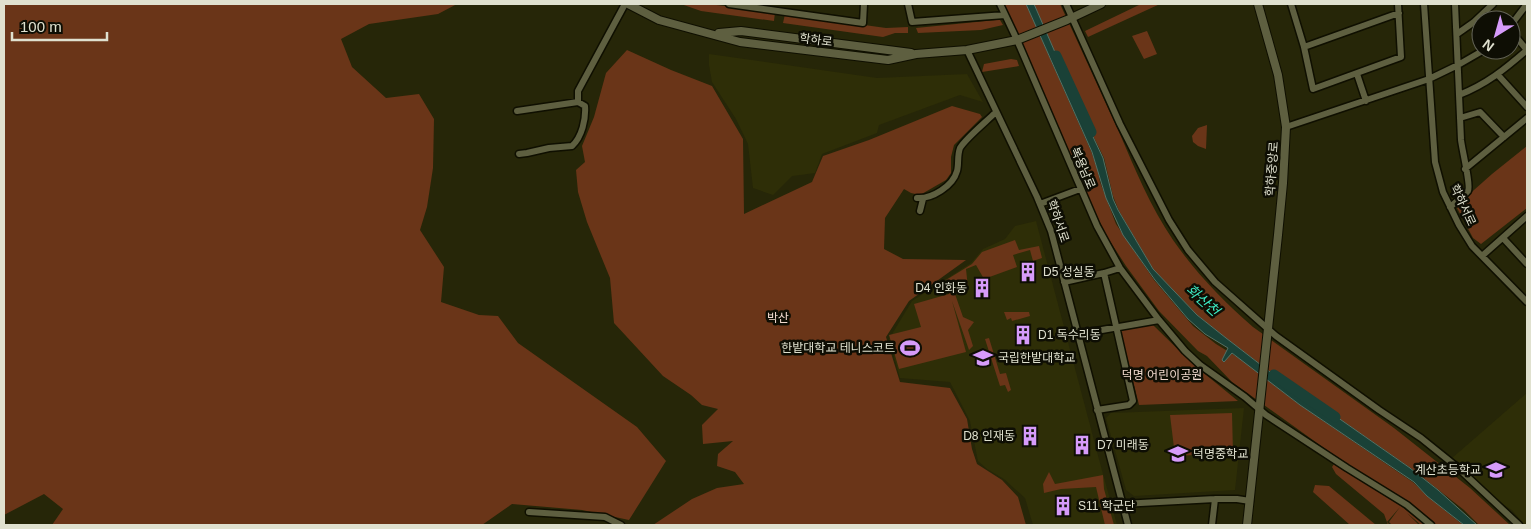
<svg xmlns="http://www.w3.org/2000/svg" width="1531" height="529" font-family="Helvetica,'Noto Sans KR',sans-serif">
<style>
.built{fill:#2e2e07}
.green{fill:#6a3518}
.water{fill:#1a4137;stroke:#557165}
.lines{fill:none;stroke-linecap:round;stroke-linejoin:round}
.river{stroke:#1a4137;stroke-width:11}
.minor-casing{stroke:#0f0f00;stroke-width:9}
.tertiary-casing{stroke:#0f0f00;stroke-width:10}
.minor{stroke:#5e5f40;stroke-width:6}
.tertiary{stroke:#5e5f40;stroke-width:8}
.labels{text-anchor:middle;stroke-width:5;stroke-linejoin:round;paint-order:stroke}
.street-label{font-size:12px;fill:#e0e1cf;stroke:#0e0e04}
.poi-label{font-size:12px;fill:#e0e1cf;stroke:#0e0e04;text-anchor:start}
.park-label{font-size:12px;fill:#f0d9ce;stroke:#0e0e04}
.water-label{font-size:14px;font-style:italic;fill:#3decc5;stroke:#0e0e04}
</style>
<rect width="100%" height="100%" fill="#262608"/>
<path class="built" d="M709,54l168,24 90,-4 16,28 -23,-7 -81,30 -2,8 -55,21 -7,19 -23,3 -19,19 -20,-7 -5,-44 -12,-25 -24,-37 -3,-17z
M1036,221l64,242 17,62h-84l-8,-27 -21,-19 -17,-10 -9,-8 -8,-40 -20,-39 -50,-4 -11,-39 23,-38 59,-38 12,-14 22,-10 10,-13z
M1527,393v132h-2l-13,-15 -13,-8 -48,-43z
M1244,408l-9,82 -101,6 -8,-6 -20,-72 5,-5z"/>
<path class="green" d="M4,4h453l-19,10 -69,10 -28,15 11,28 34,31 33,-4 15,25 -1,49 -6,39 -7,23 24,37 -3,35 38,13 19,1 20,27 119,84 29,34 -37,59 -47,-10 -70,-6 -30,21h-430l11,-16 -19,-15 -40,21z
M681,4h27l67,8 -1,9 -73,-10z
M1003,4h23l65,147 7,20 2,11 16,42 38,56 39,46 23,18 26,16 58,45 114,78 13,13 36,29h-26l-48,-35 -51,-32 -106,-76 -25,-26 -9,-5 -39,-40 -33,-45 -20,-31 -11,-23z
M1034,4h26c20,42 39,85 59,128 16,37 31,74 54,108 23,33 50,61 80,87l141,101 76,60 40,37h-31l-15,-15 -52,-41 -78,-54 -37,-23 -70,-53 -30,-24 -44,-46 -34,-58 -6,-15 -9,-38 -26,-53z
M1141,4h19l-72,33 -3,-6z
M785,14l101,14 22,-1v6h-13l-12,4 -100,-14z
M996,20h4l3,5 -22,5 -63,3 -2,-5z
M1147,31l10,23 -13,5 -12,-23z
M627,50l44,20 41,16 31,53 1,75 68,-32 11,-26 46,-16 83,-34 28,8 2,3 -28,28 -3,12v16l-5,7 -26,15 -9,-2 -7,-4 -19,29 -1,31 19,10 63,1 -57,41 -23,36 14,45 50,6 17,31 5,30 5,15 25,16 16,17 8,28h-373l39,-26 25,-11 27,-4 -9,-12 -18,-6 1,-12 15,-13 -30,3 -1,-19 16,-16 -16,-4 -11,-10 -28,-19 -49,-53 -4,-45 -23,-56 -9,-30 -2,-22 9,-8 -3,-16 12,-29 12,-44z
M1011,59l6,1 2,6 -37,6 2,-8z
M1207,125l-1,24 -8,-3 -5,-4 -1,-6 6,-8z
M1527,146v62l-46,36 -8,-6 -17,-32 36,-32z
M1015,240l4,10 20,-4 3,12 -9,3 -3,-11 -17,5 4,12 -33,12 -8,-14 -10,4 2,19 -14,4 -8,-12 26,-16 10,-12z
M948,289l7,5 8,23 11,5 -6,8 5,16 -4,4 -17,-49 14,51 -67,17 -10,-34 32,-8 -7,-23 35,-10z
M1004,312h25l1,4 -18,5 -1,-3 -4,2z
M1153,325l41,40 44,36 -99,4 -18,-73 2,-2z
M989,338l11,36 6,-1 5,17 -3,2 -3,-7 -5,1 -15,-47z
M1232,413l1,40 -58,3 -5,-41z
M1334,464l67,42 24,19h-4l-14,-12 12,12h-27l-3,-3 11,-15 -13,15 3,3h-2l-4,-11 -48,-40 -4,-7z
M1049,472l6,12 48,-9 1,14 10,36h-9l-9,-38 -35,2 -17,4 -1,-9z
M1315,485l14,1 47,39h-26l-37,-33z"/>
<path class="water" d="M1026,4h8l44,101 25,53 10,41 5,11 35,59 44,46 29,23 70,54 38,23 76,53 28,22 39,35h-13l-37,-29 -13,-14 -114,-77 -68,-52 -8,9 -2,-2 6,-12 -23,-14 -17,-15 -33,-39 -32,-45 -17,-37 -14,-46z"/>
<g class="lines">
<path class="river" d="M1056,56l35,76
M1274,375l61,42"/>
<defs>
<path id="minor" d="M729,4l134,19 1,-19
M908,4l4,18 93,-7
M1000,4l17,36 80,186 23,42 39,52 26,31 15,14 45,32 21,18 81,53 60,37 24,20
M1066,4l54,120 49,96 19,30 27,32 61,54 103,74 42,28 36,29 62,58
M1291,4l13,43 9,42 88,-32 -3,-53
M1424,4l11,158 8,30 16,33 13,21 55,56
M1511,25l16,-21
M1457,34l17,-12 19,-18
M1304,47l95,-34
M967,50l70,147 14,34 77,294
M1357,74l9,27
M1498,75l29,32
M1459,95c28,-11 46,-26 68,-45l-16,-19
M578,102v-11l47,-87
M517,111l61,-9 7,4c1,13 -3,31 -13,40l-23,2 -22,5 -8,1
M1460,118l20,-6 24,25
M1286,127l143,-48 29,-14 26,-15
M1465,169l62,-51
M917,198c15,1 36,-12 40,-27 2,-7 0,-15 3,-23 6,-10 27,-27 36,-36
M1040,204l40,-15
M1450,207c6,-5 14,-11 18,-16 3,-5 -6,-42 -7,-51l-6,-136
M920,211l3,-12
M1503,238l24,26
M1482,256l45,-40
M1064,282l40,-9 16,-5
M1079,334l80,-14
M1097,410l32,-5 4,-4 -29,-128
M1122,504l93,-5h22l13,2
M529,512l76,5 16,8
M1212,525l3,-26"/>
<path id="tertiary" d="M628,4l31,16 81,22 148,18 28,-6 51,-4 50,-10 50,-20 34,-16
M719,33l22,-2 170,22
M1247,525l31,-290 5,-52 3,-56 -8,-52 -20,-71"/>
</defs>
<use href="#minor" class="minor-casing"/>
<use href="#tertiary" class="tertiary-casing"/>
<use href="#minor" class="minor"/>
<use href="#tertiary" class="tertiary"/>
</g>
<defs>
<symbol id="building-bare" viewBox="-9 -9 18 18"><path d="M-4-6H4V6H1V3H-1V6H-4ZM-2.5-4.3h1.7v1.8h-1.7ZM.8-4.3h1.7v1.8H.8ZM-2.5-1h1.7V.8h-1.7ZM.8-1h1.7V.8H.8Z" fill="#d69bfa" stroke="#0e0e04" stroke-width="2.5" paint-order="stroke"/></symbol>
<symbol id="stadium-bare" viewBox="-9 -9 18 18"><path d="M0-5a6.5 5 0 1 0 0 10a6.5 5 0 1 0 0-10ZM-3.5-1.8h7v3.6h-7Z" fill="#d69bfa" stroke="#0e0e04" stroke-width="2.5" paint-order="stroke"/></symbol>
<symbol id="university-bare" viewBox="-9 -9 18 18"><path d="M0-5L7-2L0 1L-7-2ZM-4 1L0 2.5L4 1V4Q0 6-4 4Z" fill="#d69bfa" stroke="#0e0e04" stroke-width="2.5" paint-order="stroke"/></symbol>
<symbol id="school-bare" viewBox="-9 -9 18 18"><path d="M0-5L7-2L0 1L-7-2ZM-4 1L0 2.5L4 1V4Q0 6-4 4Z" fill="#d69bfa" stroke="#0e0e04" stroke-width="2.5" paint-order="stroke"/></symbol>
</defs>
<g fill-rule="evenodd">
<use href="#building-bare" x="1014" y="258" width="28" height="28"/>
<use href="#building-bare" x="968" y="274" width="28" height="28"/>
<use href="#building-bare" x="1009" y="321" width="28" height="28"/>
<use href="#stadium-bare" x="896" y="334" width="28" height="28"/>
<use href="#university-bare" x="969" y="344" width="28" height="28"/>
<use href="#building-bare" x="1016" y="422" width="28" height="28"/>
<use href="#building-bare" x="1068" y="431" width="28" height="28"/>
<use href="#school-bare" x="1164" y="440" width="28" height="28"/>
<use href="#school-bare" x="1482" y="456" width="28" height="28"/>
<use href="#building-bare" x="1049" y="492" width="28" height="28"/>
</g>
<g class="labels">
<g class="street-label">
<text transform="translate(816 40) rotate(7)" y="4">학하로</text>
<text transform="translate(1083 168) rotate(67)" y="4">복용남로</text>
<text transform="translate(1272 169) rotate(-86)" y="4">학하중앙로</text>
<text transform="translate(1463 205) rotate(65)" y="4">학하서로</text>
<text transform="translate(1058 221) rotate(71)" y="4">학하서로</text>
</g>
<g class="poi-label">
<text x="1043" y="276">D5 성실동</text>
<text x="967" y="292" text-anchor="end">D4 인화동</text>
<text x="1038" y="339">D1 독수리동</text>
<text x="895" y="352" text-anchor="end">한밭대학교 테니스코트</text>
<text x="998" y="362">국립한밭대학교</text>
<text x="1015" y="440" text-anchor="end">D8 인재동</text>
<text x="1097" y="449">D7 미래동</text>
<text x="1193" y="458">덕명중학교</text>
<text x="1481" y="474" text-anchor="end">계산초등학교</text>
<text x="1078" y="510">S11 학군단</text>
</g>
<g class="park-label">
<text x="778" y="322">박산</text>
<text x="1162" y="379">덕명 어린이공원</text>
</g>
<g class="water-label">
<text transform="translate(1203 300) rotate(42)" y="5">화산천</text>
</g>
</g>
<rect width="1531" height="529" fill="none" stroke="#e0e1cf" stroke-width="10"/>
<g transform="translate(1496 35) rotate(217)"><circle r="24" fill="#0e0e04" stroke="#626255"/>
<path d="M0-4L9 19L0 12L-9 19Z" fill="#d69bfa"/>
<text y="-8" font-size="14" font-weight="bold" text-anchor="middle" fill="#e0e1cf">N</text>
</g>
<path d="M12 32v8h95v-8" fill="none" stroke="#e0e1cf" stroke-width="2.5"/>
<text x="20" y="32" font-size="15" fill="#e0e1cf" stroke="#0e0e04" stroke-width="4" paint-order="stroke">100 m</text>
</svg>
